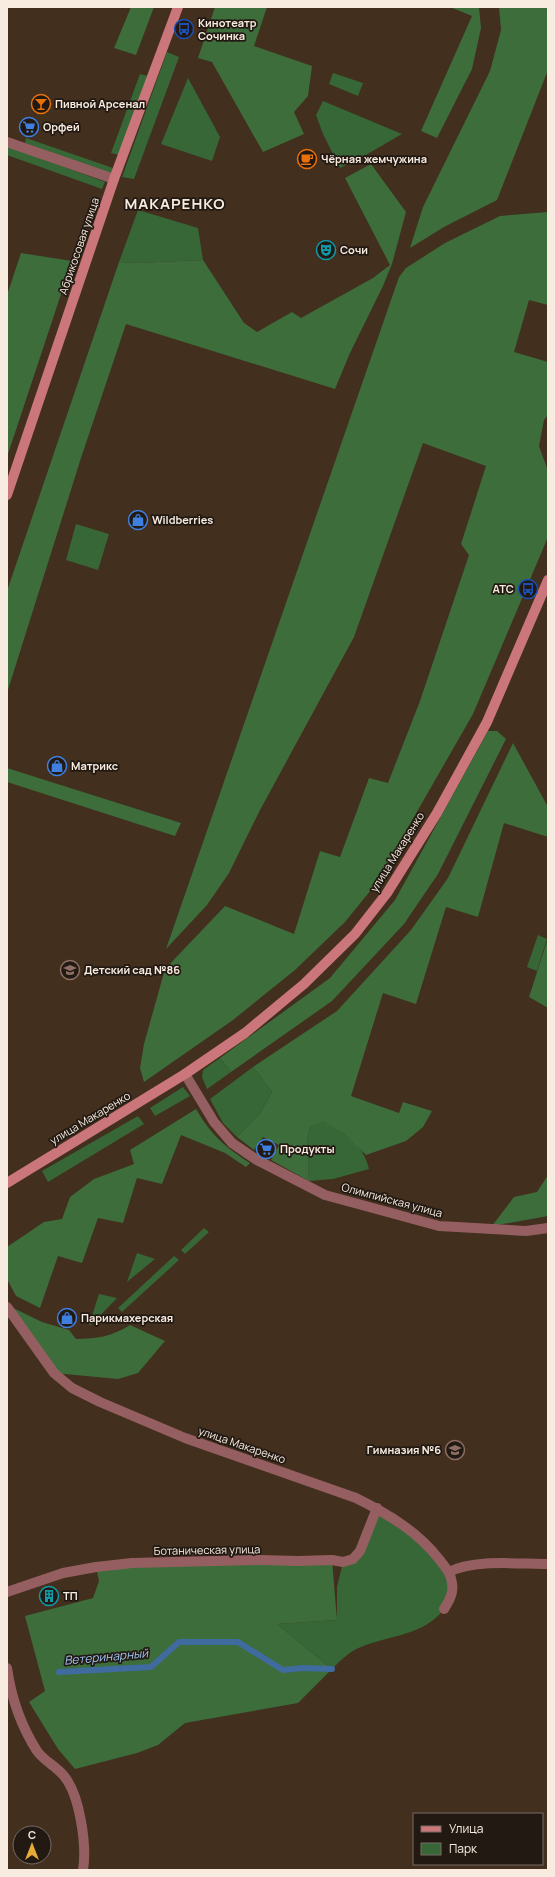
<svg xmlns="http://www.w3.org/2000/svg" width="555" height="1877" font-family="Manrope,sans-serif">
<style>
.green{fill:#376736}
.forest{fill:#3c6d3b}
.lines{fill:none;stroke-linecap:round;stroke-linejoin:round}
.stream{stroke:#406b9e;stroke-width:6}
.street{stroke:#955f61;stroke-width:10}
.secondary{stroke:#ca767a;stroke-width:10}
.labels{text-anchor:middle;stroke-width:3.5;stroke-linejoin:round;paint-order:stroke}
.poi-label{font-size:11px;font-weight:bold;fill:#f8ece1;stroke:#221912;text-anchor:start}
.street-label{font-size:11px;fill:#f8ece1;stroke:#221912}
.water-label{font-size:12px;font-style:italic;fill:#9fc3f0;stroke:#221912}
.district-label{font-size:15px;font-weight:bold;letter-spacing:1px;fill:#f8ece1;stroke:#221912}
</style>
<rect width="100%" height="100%" fill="#422f1e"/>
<path class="green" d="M167,52l12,5 -45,122 -12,-2z
M333,73l30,10 -5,13 -29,-12z
M140,74l8,2 -29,79 -8,-2z
M188,78l32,59 -8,24 -51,-17z
M323,101l79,33 -38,22 -24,12 -17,-34 -7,-19z
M26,138l87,30 -2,6 -86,-31z
M7,146l98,36 -3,7 -95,-34z
M138,210l60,18 5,32 -66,3 -18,-1z
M76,524l33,10 -11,36 -32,-10z
M538,935l9,4 -10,32 -10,-4z
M220,1058l11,14 -24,17 -5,-12 1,-7z
M253,1067l19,25 -11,20 -24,25 -14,-14 -13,-24z
M183,1087l7,9 -35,20 -5,-8z
M138,1116l6,8 -96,58 -6,-11z
M323,1120c22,13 40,23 46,49l-36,10 -24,2 -2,-42 3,-12z
M204,1228l5,4 -24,22 -4,-4z
M137,1253l18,6 -28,23z
M174,1256l5,4 -57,52 -4,-4z
M99,1294l18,4 -26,27h-2z
M377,1508l45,32 31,44c-3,8 -5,19 -10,26 -18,25 -56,26 -82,37 -11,4 -21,14 -29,22l-55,-45 60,-4v-33l6,-25 10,-3z"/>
<path class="forest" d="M131,7h23l-18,48 -22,-7z
M215,7h52l-13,39 58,20 -4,30 -14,16 10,22 -41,18 -51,-90 -14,-4z
M450,7h29l2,21 -9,41 -35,69 -16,-7 51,-115z
M499,7h47l2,5v58l-51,130 -53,27 -34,21 13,-41 67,-136 11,-41z
M371,164l35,48 -14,52 -9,22 -33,67 -15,36 -209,-65 -45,134 -74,235v-102l112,-329 18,1 66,-3 41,63 13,9 35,-20 9,6 72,-40 17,-13 -45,-87z
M548,212v93l-19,-5 -15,52 34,10v53l-4,5 -5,26 9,25v66l-75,177 -98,171 -30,37 -50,48 -62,50 -89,62 -4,-14 4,-24 21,-75 60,-63 69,28 26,-83 20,6 29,-79 19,5 32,-82 49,-146 -8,-11 25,-78 -63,-23 -69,194 -95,175 -30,61 -22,32 -41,44 233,-672 7,-9 39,-25 55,-27z
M21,253l51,8 -65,196v-162z
M488,731h9l9,8 -68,135 -34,50 -72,77 -101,71 -11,-14 110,-80 65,-78z
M513,743l35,64v30l-44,-14 -26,94 -32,-10 -30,97 -33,-11 -32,103 48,17 4,-11 29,9 -9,16 -17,14 -40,14 -21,-21 -22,-13 -13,6 -3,12 2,42 -38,-21 8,-15 -16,-8 -9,13 -17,-13 24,-25 11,-20 -19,-25 84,-56 74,-81 37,-52z
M7,768l174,55 -6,13 -168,-54z
M548,938v70l-19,-11z
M196,1109c16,27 28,37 54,54l-4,4 -21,-14 -44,-18 -19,49 -25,-6 -14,45 -25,-5 -16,45 -24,-7 -18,52 -24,-12 -9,-17v-32l37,-25 18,-3 8,-22 24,-18 40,-15 -4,-14z
M548,1175v41l-56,10 22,-29 23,-5z
M7,1305l35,17 27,8 7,9c21,0 37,-3 54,-14l35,16 -27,32 -20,6 -64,-6z
M332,1560l5,60 -60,4 55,45 -34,34 -113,20 -27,22 -21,8 -62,16 -17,-20 -29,-47 16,-11 -20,-75 68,-18 6,-17 -3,-14z"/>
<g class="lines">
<path class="stream" d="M59,1672l92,-5 28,-25h59l45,28 20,-2 29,1"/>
<path class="street" d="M7,142l107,37
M185,1074l29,48 18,21 25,17 68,35 114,31 87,5 22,-3
M7,1307l47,66 18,15 28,14 85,36 171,60c32,16 61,33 83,61 6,8 12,14 13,24 2,10 -3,18 -8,26
M449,1572c26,-13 69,-8 99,-8
M7,1592l56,-19 33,-6 36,-4 127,-3 39,1 34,-1 11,2 10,-3 7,-8 17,-43
M7,1668c4,28 14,58 30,83 7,10 19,15 27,25 16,19 23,70 19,94"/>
<path class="secondary" d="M7,495l107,-316 64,-172
M7,1183l178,-109 60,-41 59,-49 51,-50 32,-41 50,-80 50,-91 61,-142"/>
</g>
<defs>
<symbol id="bus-ring" viewBox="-11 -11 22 22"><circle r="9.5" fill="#221912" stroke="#1a4fb4" stroke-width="1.5"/><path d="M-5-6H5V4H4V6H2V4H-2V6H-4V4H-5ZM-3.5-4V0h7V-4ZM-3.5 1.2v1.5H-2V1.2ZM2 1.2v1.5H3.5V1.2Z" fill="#1a4fb4"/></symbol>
<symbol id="bar-ring" viewBox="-11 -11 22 22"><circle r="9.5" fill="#221912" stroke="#e8710a" stroke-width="1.5"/><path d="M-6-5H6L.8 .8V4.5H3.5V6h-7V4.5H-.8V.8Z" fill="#e8710a"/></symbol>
<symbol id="supermarket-ring" viewBox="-11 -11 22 22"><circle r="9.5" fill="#221912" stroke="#3f7fe0" stroke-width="1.5"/><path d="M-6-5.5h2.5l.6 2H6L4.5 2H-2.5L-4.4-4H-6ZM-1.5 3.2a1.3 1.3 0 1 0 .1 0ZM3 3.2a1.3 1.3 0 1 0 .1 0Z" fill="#3f7fe0"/></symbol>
<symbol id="cafe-ring" viewBox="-11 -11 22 22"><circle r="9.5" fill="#221912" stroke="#e8710a" stroke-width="1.5"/><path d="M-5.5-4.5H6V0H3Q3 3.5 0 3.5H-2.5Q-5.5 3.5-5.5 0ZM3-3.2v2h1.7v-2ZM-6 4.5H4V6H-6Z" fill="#e8710a"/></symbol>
<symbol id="theatre-ring" viewBox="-11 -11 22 22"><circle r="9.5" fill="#221912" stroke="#0f9aa8" stroke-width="1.5"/><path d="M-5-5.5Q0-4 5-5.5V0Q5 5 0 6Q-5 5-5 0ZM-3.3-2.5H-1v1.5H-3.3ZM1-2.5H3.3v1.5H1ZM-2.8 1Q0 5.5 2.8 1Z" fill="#0f9aa8"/></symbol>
<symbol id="shop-ring" viewBox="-11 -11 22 22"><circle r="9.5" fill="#221912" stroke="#3f7fe0" stroke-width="1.5"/><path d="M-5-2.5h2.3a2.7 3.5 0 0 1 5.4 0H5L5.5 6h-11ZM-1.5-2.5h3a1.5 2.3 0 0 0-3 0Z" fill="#3f7fe0"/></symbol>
<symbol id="school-ring" viewBox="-11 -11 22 22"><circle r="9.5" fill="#221912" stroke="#8d6e63" stroke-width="1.5"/><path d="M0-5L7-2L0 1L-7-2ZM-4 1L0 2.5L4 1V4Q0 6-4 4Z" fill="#8d6e63"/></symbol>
<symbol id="university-ring" viewBox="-11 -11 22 22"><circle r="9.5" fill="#221912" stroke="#8d6e63" stroke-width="1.5"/><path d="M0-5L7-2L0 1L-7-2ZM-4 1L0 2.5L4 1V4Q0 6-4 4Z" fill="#8d6e63"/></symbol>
<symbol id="building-ring" viewBox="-11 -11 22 22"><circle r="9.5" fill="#221912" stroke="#0f9aa8" stroke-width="1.5"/><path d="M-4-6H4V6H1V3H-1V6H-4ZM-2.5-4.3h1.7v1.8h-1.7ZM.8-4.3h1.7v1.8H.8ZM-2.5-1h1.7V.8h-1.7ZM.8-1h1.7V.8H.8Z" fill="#0f9aa8"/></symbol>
</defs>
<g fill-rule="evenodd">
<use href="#bus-ring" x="173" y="18" width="22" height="22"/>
<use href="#bar-ring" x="30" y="93" width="22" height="22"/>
<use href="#supermarket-ring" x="18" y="116" width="22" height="22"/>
<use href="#cafe-ring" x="296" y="148" width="22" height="22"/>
<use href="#theatre-ring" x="315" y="239" width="22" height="22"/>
<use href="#shop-ring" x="127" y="509" width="22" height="22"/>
<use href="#bus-ring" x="517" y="578" width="22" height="22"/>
<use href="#shop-ring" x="46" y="755" width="22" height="22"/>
<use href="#school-ring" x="59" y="959" width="22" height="22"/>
<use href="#supermarket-ring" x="255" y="1138" width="22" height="22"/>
<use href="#shop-ring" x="56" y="1307" width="22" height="22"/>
<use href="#university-ring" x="444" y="1439" width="22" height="22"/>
<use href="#building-ring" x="38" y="1585" width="22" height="22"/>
</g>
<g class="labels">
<g class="poi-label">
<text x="198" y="27">Кинотеатр<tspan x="198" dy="13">Сочинка</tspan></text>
<text x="55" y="108">Пивной Арсенал</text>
<text x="43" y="131">Орфей</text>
<text x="321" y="163">Чёрная жемчужина</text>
<text x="340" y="254">Сочи</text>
<text x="152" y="524">Wildberries</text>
<text x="514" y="593" text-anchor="end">АТС</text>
<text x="71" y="770">Матрикс</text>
<text x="84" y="974">Детский сад №86</text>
<text x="280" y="1153">Продукты</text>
<text x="81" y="1322">Парикмахерская</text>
<text x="441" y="1454" text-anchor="end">Гимназия №6</text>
<text x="63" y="1600">ТП</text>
</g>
<g class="street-label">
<text transform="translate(79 246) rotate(-71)" y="4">Абрикосовая улица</text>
<text transform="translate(397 852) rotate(-58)" y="4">улица Макаренко</text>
<text transform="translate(90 1118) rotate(-31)" y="4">улица Макаренко</text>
<text transform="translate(392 1200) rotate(15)" y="4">Олимпийская улица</text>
<text transform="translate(242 1445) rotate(19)" y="4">улица Макаренко</text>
<text transform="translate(207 1550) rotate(-1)" y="4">Ботаническая улица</text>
</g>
<g class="water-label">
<text transform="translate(106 1657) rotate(-5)" y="4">Ветеринарный</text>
</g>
<g class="district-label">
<text x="175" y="209">МАКАРЕНКО</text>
</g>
</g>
<rect width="555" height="1877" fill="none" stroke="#f8ece1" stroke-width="16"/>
<rect x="413" y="1813" width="130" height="52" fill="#221912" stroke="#786d65"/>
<rect x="421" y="1826" width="20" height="6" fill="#ca767a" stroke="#786d65"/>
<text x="449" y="1833" font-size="12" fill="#f8ece1">Улица</text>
<rect x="421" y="1843" width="20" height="12" fill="#376736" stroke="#786d65"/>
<text x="449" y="1853" font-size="12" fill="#f8ece1">Парк</text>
<g transform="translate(32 1845)"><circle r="19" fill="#221912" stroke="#786d65"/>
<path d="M0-3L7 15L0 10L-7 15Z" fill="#e9ab37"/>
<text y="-6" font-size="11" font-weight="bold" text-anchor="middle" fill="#f8ece1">С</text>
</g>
</svg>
